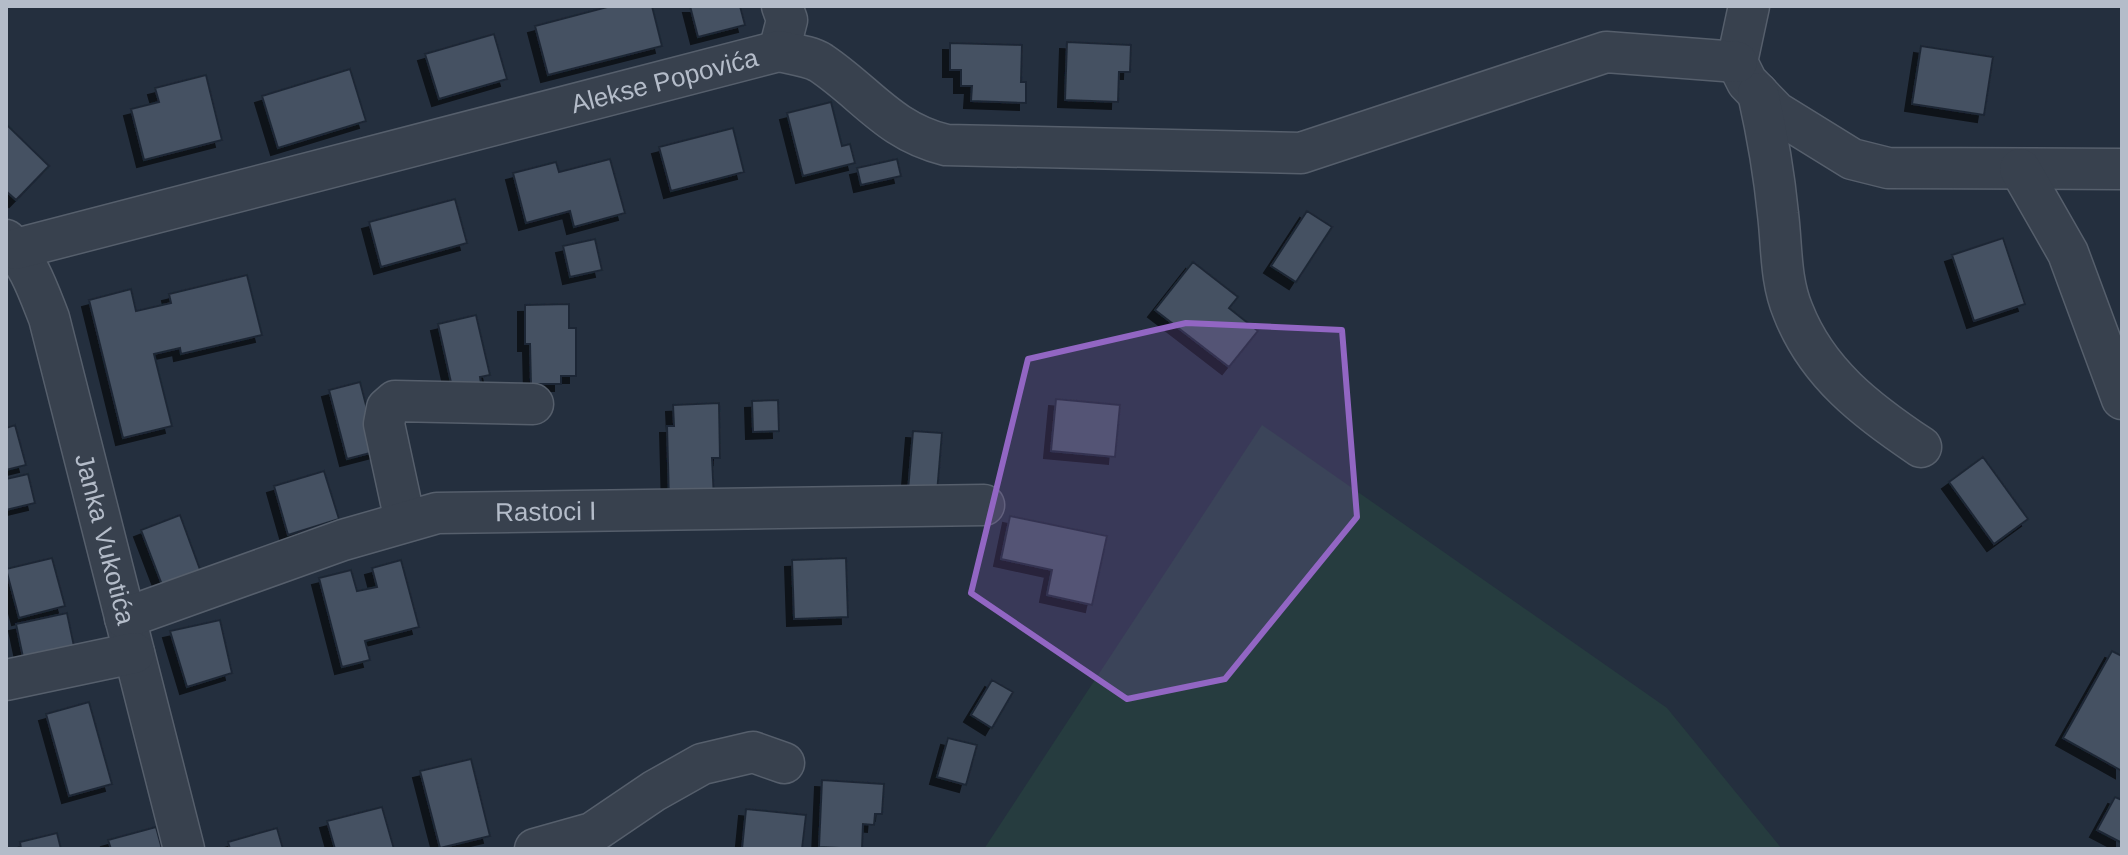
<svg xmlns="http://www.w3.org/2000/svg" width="2128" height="855" font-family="Arial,sans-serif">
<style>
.green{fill:#263c3f}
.building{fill:#455162;stroke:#1f2835;stroke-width:2;filter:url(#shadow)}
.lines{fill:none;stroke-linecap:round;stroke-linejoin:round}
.minor-casing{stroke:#565f6c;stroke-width:43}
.minor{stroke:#38414e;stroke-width:40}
.marked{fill:#9266c3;fill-opacity:0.2;stroke:#9266c3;stroke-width:6;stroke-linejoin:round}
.labels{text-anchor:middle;stroke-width:6;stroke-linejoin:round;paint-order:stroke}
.street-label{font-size:26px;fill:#b4bcc9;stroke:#1d2633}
</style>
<defs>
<filter id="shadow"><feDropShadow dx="-7" dy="7" stdDeviation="0" flood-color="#0009"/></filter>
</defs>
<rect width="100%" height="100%" fill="#242f3e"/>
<path class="green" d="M1262,425l405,283 115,141h-798z"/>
<path class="building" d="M611,6h41l10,40 -114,29 -13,-49z
M690,6h50l5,19 -47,12z
M494,34l13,45 -68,20 -14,-45z
M1067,42l64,3 -1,27h-11l-1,30 -53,-2z
M950,43l72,2 -1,37h5v21l-55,-2 1,-15h-11v-16h-11z
M1921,46l72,11 -9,58 -72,-11z
M350,69l16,52 -88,27 -16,-52z
M206,75l16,65 -78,20 -13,-51 28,-7 -4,-14z
M831,102l11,44 8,-2 5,19 -52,13 -16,-63z
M6,124l43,42 -33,34 -10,-9z
M733,128l11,44 -73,19 -12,-44z
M610,159l15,54 -51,14 -4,-16 -44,12 -13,-50 43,-11 3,10z
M897,159l4,17 -40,9 -4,-17z
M455,199l12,44 -86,24 -12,-45z
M1307,211l25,16 -36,55 -25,-16z
M2003,238l22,66 -51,17 -22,-66z
M595,239l7,31 -32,7 -7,-31z
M1193,262l45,35 -9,11 29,23 -29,36 -74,-57z
M247,275l15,60 -81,19 -1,-6 -26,6 18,72 -49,12 -34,-138 42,-11 5,22 35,-8 -2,-9z
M569,304v24h7v48h-15v8h-30l-1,-40h-5v-39z
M476,315l14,60 -10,2 2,13 -28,6 -16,-72z
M360,382l18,69 -31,8 -18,-69z
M1056,399l64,6 -5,52 -64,-6z
M778,400l1,31 -26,1 -1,-31z
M719,403l1,55h-8l2,41 -45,2 -2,-75h7l-1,-21z
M15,425l11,40 -20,5v-42z
M913,431l29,2 -5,60 -29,-2z
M1983,457l45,62 -34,25 -45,-62z
M324,471l15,48 -51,16 -14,-49z
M28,474l7,29 -29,7v-31z
M180,515l22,60 -38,15 -23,-60z
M1010,516l97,20 -15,69 -45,-10 5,-25 -51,-11z
M52,558l13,48 -46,12 -13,-49z
M846,558l2,59 -54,2 -2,-59z
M401,560l18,67 -54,14 5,19 -28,7 -23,-89 32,-8 6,21 20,-4 -5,-19z
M67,613l8,38 -51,11 -8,-38z
M220,620l12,53 -45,14 -17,-56z
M2112,651l10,5v115l-59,-33z
M992,680l21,12 -21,36 -21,-13z
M89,702l23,82 -43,12 -23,-82z
M948,738l29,7 -11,40 -29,-8z
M471,759l19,77 -50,12 -20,-77z
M822,780l62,4 -2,30h-7l-1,11 -11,-1 -1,25 -43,-2z
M2115,797l7,3v43l-25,-13z
M382,807l12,42h-59l-8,-28z
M746,809l60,6 -4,34h-60z
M156,827l6,22h-51l-3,-9z
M277,828l6,21h-53l-2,-7z
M57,833l4,16h-40l-1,-7z"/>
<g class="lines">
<defs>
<g id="minor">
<path d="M1749,6l-12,56 10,20 29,30 76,47 36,9 234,1"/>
<path d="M779,51l8,-31 -5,-14"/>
<path d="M1758,93c9,40 16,80 20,121 4,32 2,66 15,97 24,62 74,100 128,136"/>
<path d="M2020,169l48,84 54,146"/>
<path id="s1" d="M6,240c22,20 32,50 43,78l135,531"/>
<path id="s2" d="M16,249l763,-198c13,3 31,5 42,12 46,31 68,68 125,82l355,8 305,-101 131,10"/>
<path d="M405,521l-21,-97 3,-16 8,-7 138,3"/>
<path id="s3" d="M125,618l218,-78 94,-27 547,-8"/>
<path d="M6,680l128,-27"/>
<path d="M535,849l57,-16 62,-42 48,-27 51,-12 31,11"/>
</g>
</defs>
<use href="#minor" class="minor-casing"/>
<use href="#minor" class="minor"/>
</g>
<path class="marked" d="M1186,323l156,7 15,187 -132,162 -98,20 -156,-106 57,-234z"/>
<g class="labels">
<g class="street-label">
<text dy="9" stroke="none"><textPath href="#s2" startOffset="670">Alekse Popovića</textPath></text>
<text dy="9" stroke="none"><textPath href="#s3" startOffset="438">Rastoci I</textPath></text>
<text dy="9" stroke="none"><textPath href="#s1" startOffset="318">Janka Vukotića</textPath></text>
</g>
</g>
<rect width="2128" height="855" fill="none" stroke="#b4bcc9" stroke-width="16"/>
</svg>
